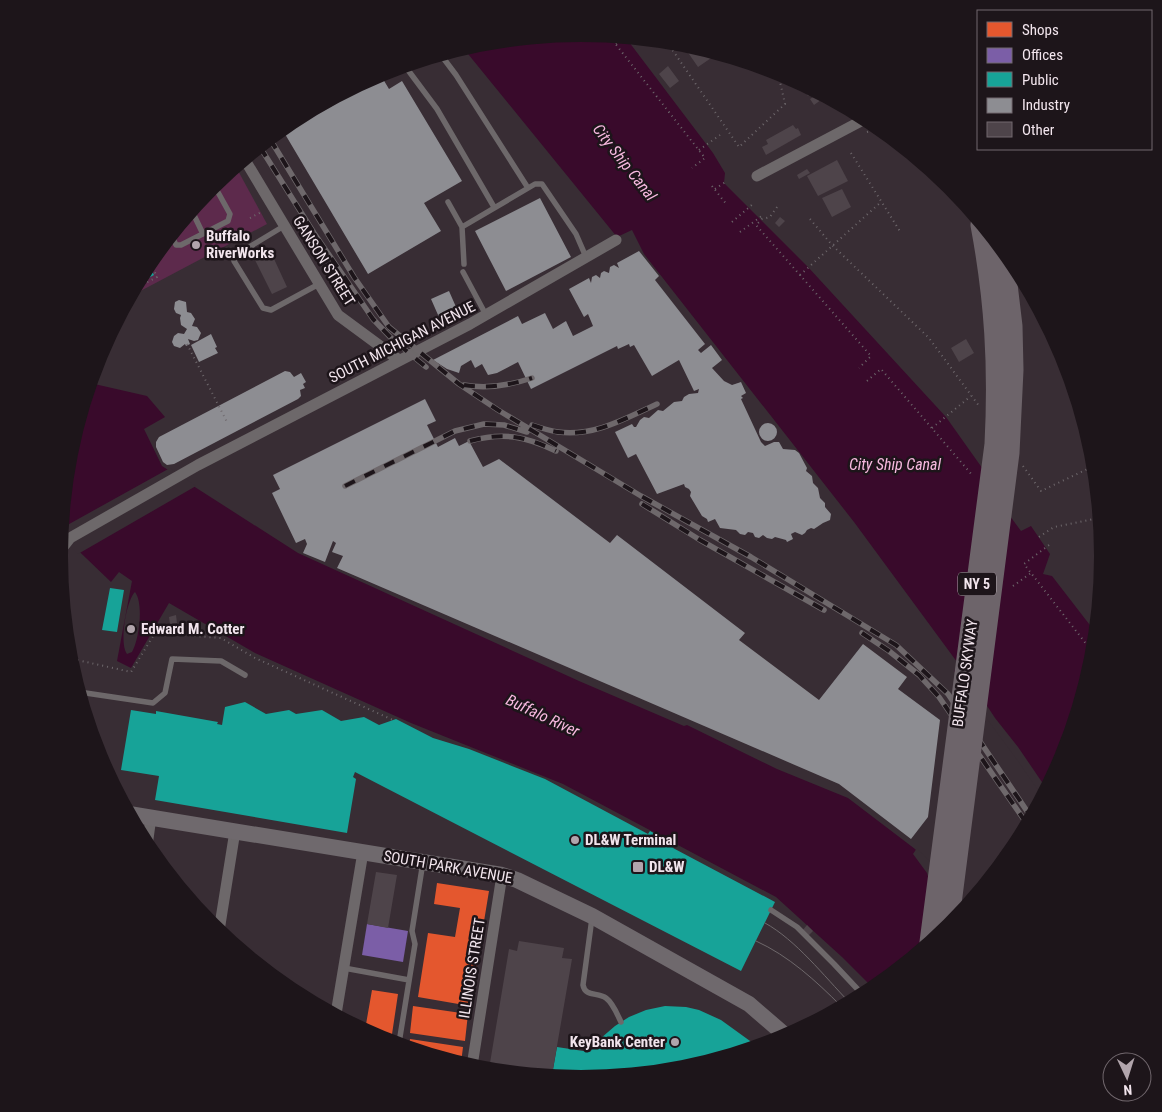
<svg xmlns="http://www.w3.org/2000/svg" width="1162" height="1112" font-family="'Roboto Condensed',sans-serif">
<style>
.green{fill:#5d2a4c}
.water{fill:#390a2b;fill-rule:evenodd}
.pier{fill:#382d34}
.shops{fill:#e4572e}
.offices{fill:#7b5ea7}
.public{fill:#17a398}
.industry{fill:#8d8d92}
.building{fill:#4e444a}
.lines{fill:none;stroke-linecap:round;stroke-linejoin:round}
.path{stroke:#6e686c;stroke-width:2;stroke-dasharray:1 4;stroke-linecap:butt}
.lane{stroke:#6d686a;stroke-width:5.5}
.street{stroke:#6d686a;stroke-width:11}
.secondary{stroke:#6f696d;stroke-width:16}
.tram{stroke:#6e686b;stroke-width:1}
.rail-casing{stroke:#6e686b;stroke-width:5.5}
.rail{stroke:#1d151a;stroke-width:4;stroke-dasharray:11;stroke-linecap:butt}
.highway-bridge{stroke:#6d646a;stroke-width:21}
.poi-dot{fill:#b1a5ac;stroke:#1d151a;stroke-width:2}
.labels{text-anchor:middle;stroke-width:5;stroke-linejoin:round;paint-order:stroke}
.shield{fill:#1d151a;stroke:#b2a7ae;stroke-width:1}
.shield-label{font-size:14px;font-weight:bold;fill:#f2e5ed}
.poi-label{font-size:15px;font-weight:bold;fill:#f2e5ed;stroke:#1d151a;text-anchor:start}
.street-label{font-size:15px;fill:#f2e5ed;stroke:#1d151a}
.water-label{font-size:16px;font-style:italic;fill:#f7b9df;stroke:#1d151a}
</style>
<rect width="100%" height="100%" fill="#382d34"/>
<path class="green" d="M236,167l31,57 -136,72 16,-30 65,-79z"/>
<path class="water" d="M581,34l45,4 87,115 12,20 -1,10 84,84 138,150 39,55 14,29 22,30 10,-5 19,28 -7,20 9,2 44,57 -3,25 -30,98 -20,38 -23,-34 -66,-89 6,-5 -106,-144 -210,-268 -12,-24 -15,7 -153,-188 15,-5z
M90,383l57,13 18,21 -21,12 18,37 136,87 281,128 105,45 3,-1 90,44 71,29 67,51 52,56 -17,20 -77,63 -31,-31 -66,-60 -213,-113 -152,-61 -156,-70 -86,-50 -38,65 -14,-7 15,-80 -13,-9 -8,10 -50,-48 8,-80zM135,592c9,12 4,48 -3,60l-5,2c-8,-10 -1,-53 8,-62z"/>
<path class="pier" d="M170,468l26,18 -118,68 -17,-17 1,-9z
M961,666l34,52 23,29 28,41 -4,8 -24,-35 -65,-88z
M917,848l51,55 -8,10 -31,-33 -2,-7 -14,-19z"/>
<path class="shops" d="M437,883l52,8 -19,115 -52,-9 10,-64 27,4 5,-29 -26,-4z
M372,990l26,4 -7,47 -10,-3 -16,-8z
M413,1006l55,8 -3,27 -55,-8z
M410,1039l53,8 -2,16 -52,-16z"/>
<path class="offices" d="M367,924l41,7 -5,31 -41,-7z"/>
<path class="public" d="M148,264l6,11 -17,9 10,-18z
M110,588l14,2 -7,42 -15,-2z
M245,702l21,12 23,-4 7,4 26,-4 19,11 23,-4 15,8 17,-6 37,19 36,11 76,30 103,55 2,-3 25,14 -2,3 102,54 -34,69 -386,-199 -2,5 3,2 -9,54 -192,-33 4,-24 -38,-6 10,-60 25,4v-3l62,11 -1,2 5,1 3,-18z
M665,1006l21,1 13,3 22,10 36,26 -74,22 -102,10 -29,-3 5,-28 33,5 11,-14 14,-12 14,-9 17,-7z"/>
<path class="industry" d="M380,74l9,15 13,-8 60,100 -38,22 17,28 -73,43 -86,-145 36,-22z
M540,198l31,59 -65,34 -31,-60z
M639,251l20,25 -4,4 50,64 -7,6 3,3 10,-8 11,15 -10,8 12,13 8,4 9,-3 5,11 -5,3 2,2 -2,1 20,43 4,4 9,-4h5l4,7 12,1 4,3 8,15 -1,3 6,5 1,7 5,5 2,10 5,5v4l6,7 -1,6 -7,3 -9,6 -3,-1 -4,2 -2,3 -3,2 -7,-3 -4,2 2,5 -6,3 -1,-2 -11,-3 -3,2 -5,-1 -4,-3 -4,3 -4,-1 -2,-4 -5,-1 -3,3 -5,-1 -4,-4 -16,-2 -5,-9 -7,3 -1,-3 -5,-3 -12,-20 1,-4 -2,-3 -4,-2 -1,-3 -27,10 -21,-40 -8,4 -13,-26 17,-8 2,3h2l4,-7 4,-3 5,1 9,-8 5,1 11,-9 8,-1 2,-4 5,-3 9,-1 1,-4 -5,2 -15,-31 -27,16 -18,-31 -4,2 -1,-3 -11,5 -1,-3 -86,43 -13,-27 -21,11 -9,2 -6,-11 -7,4 -4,-8 -10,6 -2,7 -12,-4 -14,-9 85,-44 4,8 23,-11 8,16 13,-8 7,15 20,-10 -5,-12 -4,3 -15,-28 20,-11 2,5 1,-6 4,-2 4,3 1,-5 3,-2 5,2 1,-6 4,-2 5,3 -2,-5z
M449,291l11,25 -18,8 -11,-25z
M179,300l7,2 1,10 4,1 4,6 -3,7 5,1 4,6 -3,7 -4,1 -6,-2 2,5 -4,2 -1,-2 -5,4 -6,-2 -2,-4 2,-6 4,-3 6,1 3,-5 -6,-4 -1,-7 1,-3 -5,-2 -2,-4 1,-7z
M211,334l6,13 -2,1 3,5 -19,9 -8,-17z
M285,371l5,1 4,5 7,-4 5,9 -3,2 2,4 -5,2 1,6 -3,3 -124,65 -7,1 -4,-3 -7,-15v-5l3,-5z
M425,399l11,22 -9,4 11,22 17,-9 4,8 10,-5 14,26 16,-8 111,84 7,-8 128,98 -6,7 80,60 44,-56 44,33 -9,12 42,31 -12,97 -17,22 -72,-55 -502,-216 6,-12 -11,-4 4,-9 -3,-2 -8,21 -22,-9 4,-9 -2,-5 -9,4 -24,-50 8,-4 -7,-14z
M759 432a9 9 0 1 1 18 0a9 9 0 1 1-18 0Z"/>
<path class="building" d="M682,44h1l34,10 -19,13z
M668,66l11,15 -9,7 -11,-14z
M808,88l6,3 -6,5 -4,-6z
M818,94l7,3 -11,8 -4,-6z
M793,125l3,4 2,-1 3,7 -35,20 -4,-8 6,-3 -2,-4z
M837,160l11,21 -30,15 -11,-20z
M807,169l3,4 -11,6 -2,-4z
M842,189l9,18 -19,10 -10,-19z
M780,217l5,4 -6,6 -4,-4z
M269,248l18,39 -15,7 -19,-38z
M966,339l8,14 -15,9 -8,-14z
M176,615l1,8 -7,1 -1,-7z
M376,872l21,3 -9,53 -21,-4z
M807,925l6,6 -5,5 -6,-5z
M519,941l45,7 -2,10 10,1 -20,116 -63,-6 20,-120 8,2z"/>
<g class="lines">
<path class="path" d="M610,37l95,121 -13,10
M667,42l72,105 46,-43 -7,-31
M616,44l8,-6
M867,132l12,-4
M699,150l21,-15
M851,153l50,80
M712,186l15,19
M715,189l12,-8
M777,207l-7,10 -8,2 -6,6 115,131 -12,12
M250,218l13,-7
M810,219l22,26 97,93 50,68
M732,222l22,-19
M740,232l23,-17
M800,275l81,-73
M134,289l23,-12 -7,-15
M187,344l40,78
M867,381l14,-12 92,107
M932,428l39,-32
M1023,466l18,25 53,-25
M1039,537l15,-10 45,-9
M1049,545l-25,19 70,90
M1013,586l18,-13
M74,657l3,3 54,12 24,-39 66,5 34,20 138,62"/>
<path class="lane" d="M441,55l15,20 72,113
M405,66l32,43 57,98
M448,202l14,25
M192,211l11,23
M284,226l-48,29 -2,6 29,47 8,2 48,-26
M172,236l4,9h5l47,-24 2,-7 -16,-29
M464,264l-2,-37 73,-43h7l34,50 10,23
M463,272l23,43
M79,692l74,11 12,-10 7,-34 49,2 24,14
M771,910l26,17 37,37 29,31
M592,918l-9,67c2,12 15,7 23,13 7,5 11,16 15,24
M344,968l65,12
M399,1043l16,-99 -3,-13 11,-69"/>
<path class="street" d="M245,160l93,155 61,45
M757,176l108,-57
M59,552l11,-14 128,-73 272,-141 146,-84
M147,846l4,-29
M219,931l16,-100
M336,1014l27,-162
M472,1066l30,-191"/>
<path class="secondary" d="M129,814l373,61 15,5 75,36 157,88 37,32"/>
<path class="tram" d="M765,923c31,17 59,53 84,79
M756,941c33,15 60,40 85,65"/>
<defs>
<path id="rail" d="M270,139l84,138 35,50 70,57 39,26 143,86 110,61 145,88 52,49 83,123
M260,147l54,86 59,86 19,20 34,28
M464,385c22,4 47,0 68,-7
M532,425c9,3 18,6 26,7 36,5 68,-14 99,-28
M470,441c33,-9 55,-5 86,10
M345,486l110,-55 29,-7 20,1 23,7
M642,504l58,36 124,70
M862,633l27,18 30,24 20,22 88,127"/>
</defs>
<use href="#rail" class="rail-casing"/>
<use href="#rail" class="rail"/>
<path class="highway-bridge" d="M948,927l61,-474 4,-83 -1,-44 -9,-75
M930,942l65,-498c4,-78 0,-144 -14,-219"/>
</g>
<g class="poi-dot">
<circle cx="196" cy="245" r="5"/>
<circle cx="131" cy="629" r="5"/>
<circle cx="575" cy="840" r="5"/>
<rect x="632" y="861" width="12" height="12" rx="2.5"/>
<circle cx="675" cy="1042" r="5"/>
</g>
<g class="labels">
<rect class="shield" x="958" y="572.5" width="38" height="23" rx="4"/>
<g class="shield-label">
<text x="977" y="589">NY 5</text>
</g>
<g class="poi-label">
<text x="206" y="241">Buffalo<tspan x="206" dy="17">RiverWorks</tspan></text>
<text x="141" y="634">Edward M. Cotter</text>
<text x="585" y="845">DL&amp;W Terminal</text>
<text x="649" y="872">DL&amp;W</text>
<text x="665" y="1047" text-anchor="end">KeyBank Center</text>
</g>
<g class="street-label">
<text transform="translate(324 261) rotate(58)" y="5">GANSON STREET</text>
<text transform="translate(402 342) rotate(-27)" y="5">SOUTH MICHIGAN AVENUE</text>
<text transform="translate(965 673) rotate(-82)" y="5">BUFFALO SKYWAY</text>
<text transform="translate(448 867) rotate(10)" y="5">SOUTH PARK AVENUE</text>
<text transform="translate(472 968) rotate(-81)" y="5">ILLINOIS STREET</text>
</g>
<g class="water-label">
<text transform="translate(625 162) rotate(52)" y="6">City Ship Canal</text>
<text x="895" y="470">City Ship Canal</text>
<text transform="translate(543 715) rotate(25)" y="6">Buffalo River</text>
</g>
</g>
<path d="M0 0H1162V1112H0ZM581 42H581A513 513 0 0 1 1094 555V557A513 513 0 0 1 581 1070H581A513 513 0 0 1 68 557V555A513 513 0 0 1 581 42Z" fill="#1d151a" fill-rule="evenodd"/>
<rect x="977" y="10" width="175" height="140" fill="#1d151a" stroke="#72686e"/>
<rect x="987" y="22" width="25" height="15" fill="#e4572e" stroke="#72686e"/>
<text x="1022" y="35" font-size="15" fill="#f2e5ed">Shops</text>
<rect x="987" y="48" width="25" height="15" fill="#7b5ea7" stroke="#72686e"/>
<text x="1022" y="60" font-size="15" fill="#f2e5ed">Offices</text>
<rect x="987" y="72" width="25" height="15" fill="#17a398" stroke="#72686e"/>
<text x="1022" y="85" font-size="15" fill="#f2e5ed">Public</text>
<rect x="987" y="98" width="25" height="15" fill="#8d8d92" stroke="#72686e"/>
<text x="1022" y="110" font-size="15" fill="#f2e5ed">Industry</text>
<rect x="987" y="122" width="25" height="15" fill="#4e444a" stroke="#72686e"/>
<text x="1022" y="135" font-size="15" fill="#f2e5ed">Other</text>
<g transform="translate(1127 1077) rotate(176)"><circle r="24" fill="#1d151a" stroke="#72686e"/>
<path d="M0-4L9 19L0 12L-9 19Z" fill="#b1a5ac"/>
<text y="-8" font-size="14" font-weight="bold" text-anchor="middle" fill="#f2e5ed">N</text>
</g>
</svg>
